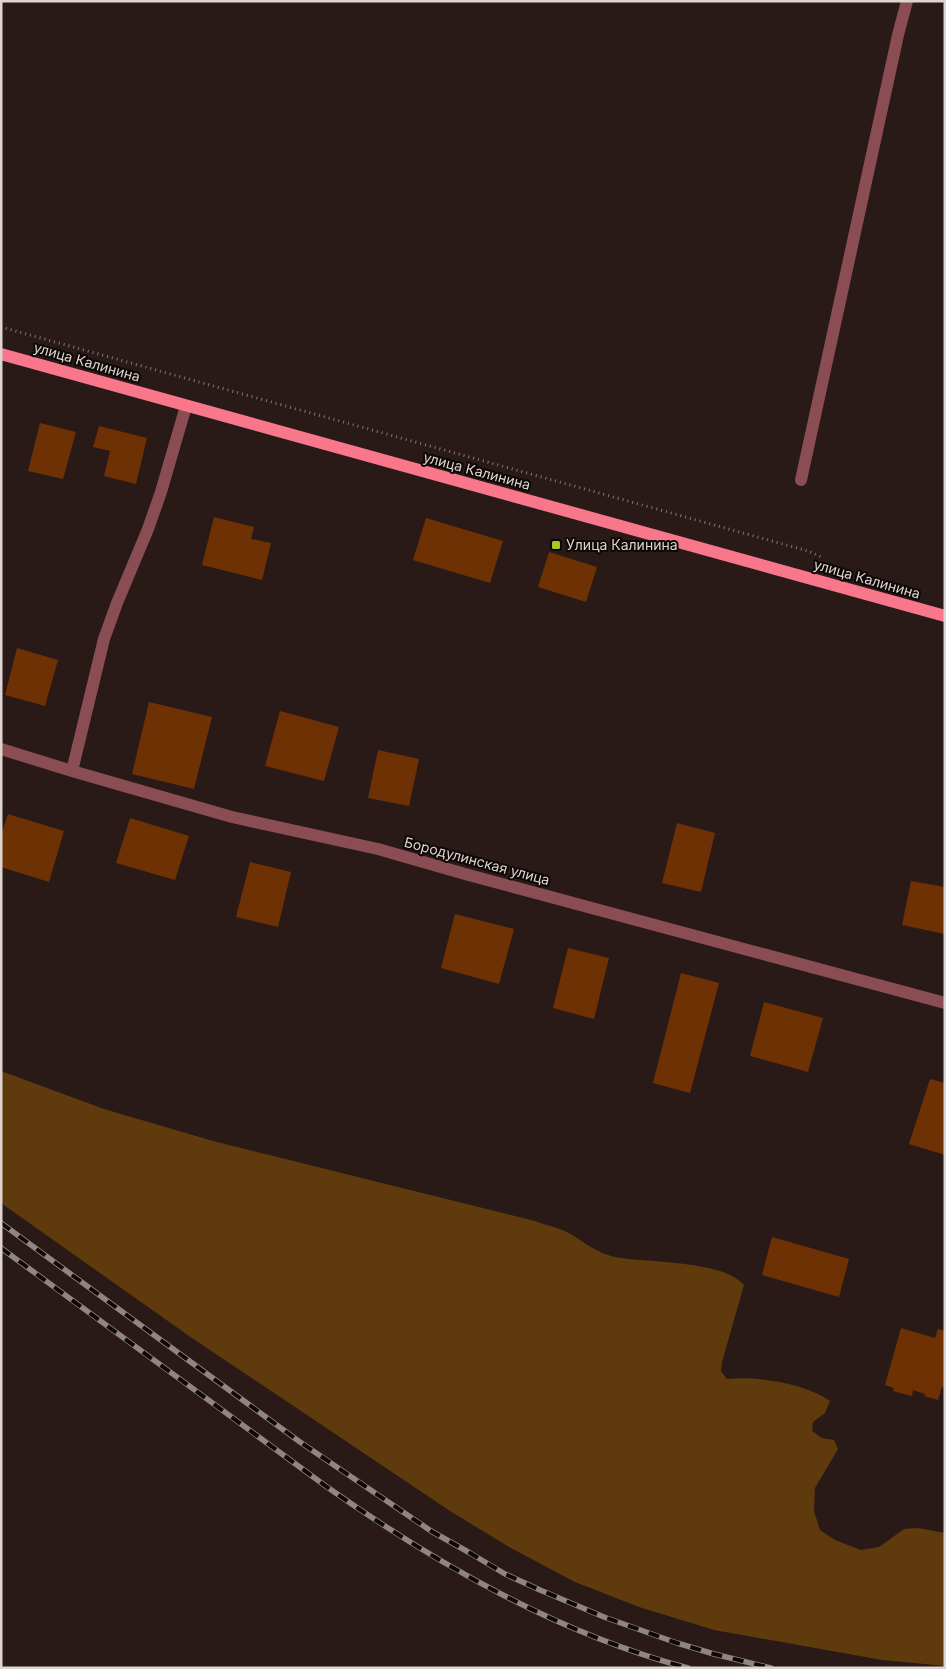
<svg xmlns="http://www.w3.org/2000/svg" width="946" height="1669" font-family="Inter,sans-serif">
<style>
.forest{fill:#5e3a0d}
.building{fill:#6e3104}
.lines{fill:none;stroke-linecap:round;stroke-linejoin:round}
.path{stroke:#837774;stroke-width:3;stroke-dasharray:1 4;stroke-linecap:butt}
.minor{stroke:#8b4d54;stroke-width:12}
.major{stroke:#f8778a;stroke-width:12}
.rail-casing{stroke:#918582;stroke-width:5.5}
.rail{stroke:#0d0706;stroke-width:4;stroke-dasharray:11;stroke-linecap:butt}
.poi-dot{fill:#a6c820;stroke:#0d0706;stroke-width:2}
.labels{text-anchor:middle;stroke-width:4;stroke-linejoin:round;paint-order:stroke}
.street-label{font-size:14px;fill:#ded4d2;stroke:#0d0706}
.poi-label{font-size:14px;fill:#ded4d2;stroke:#0d0706;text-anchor:start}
</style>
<rect width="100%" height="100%" fill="#291a17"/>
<path class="forest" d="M1,1071l103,38 109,32 322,80c11,4 25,7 36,13 14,9 26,19 44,23 31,6 108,3 129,28l-22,77 -1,9 6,8c31,-3 78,4 103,22l-5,12 -12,9 -1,9 10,7 12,2 4,9 -23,39 -1,23 6,19 15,10 26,10 18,-3 25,-18 14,-1 27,5v133l-63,-6 -168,-30 -75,-23 -64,-25 -66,-35 -59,-36 -261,-175 -188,-133z"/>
<path class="building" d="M40,423l36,9 -13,47 -35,-8z
M99,426l48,12 -11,46 -32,-8 6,-25 -17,-4z
M214,517l40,10 -3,12 20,4 -9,37 -60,-15z
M426,518l77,23 -13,42 -77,-23z
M549,552l48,15 -11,35 -48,-15z
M17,648l41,12 -13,46 -40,-11z
M149,702l63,15 -18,72 -62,-15z
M280,711l59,16 -15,54 -59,-15z
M378,750l41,9 -10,47 -41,-8z
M8,814l56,17 -15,51 -48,-15v-32z
M130,818l59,18 -14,44 -59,-17z
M677,823l38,10 -14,59 -39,-9z
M250,862l41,10 -13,55 -42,-10z
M911,881l34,6v47l-43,-9z
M455,914l59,15 -15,55 -58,-16z
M568,948l41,10 -15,61 -41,-11z
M681,973l38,10 -29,110 -37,-10z
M764,1002l59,16 -15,54 -58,-16z
M930,1079l15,4v72l-36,-11z
M772,1237l77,22 -10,38 -77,-22z
M901,1328l34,10 3,-9 7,2v57l-3,-1 -4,13 -14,-4 1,-2 -12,-4 -1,6 -19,-5 1,-3 -9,-3z"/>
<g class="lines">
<path class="path" d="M1,327l807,224 16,7"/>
<path class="minor" d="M801,480l97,-445 9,-34
M1,749l71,22 160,46 146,32 87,25 480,129
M72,771l32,-132 13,-36 31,-74 13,-37 25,-86"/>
<path class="major" d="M1,354l944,262"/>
<defs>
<path id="rail" d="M1,1223l299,219 131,89 39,22 35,21 35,16 64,27 73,26 37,11 57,14
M1,1248l326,239c110,77 230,146 361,181"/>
</defs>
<use href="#rail" class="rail-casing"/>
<use href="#rail" class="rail"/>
</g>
<rect class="poi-dot" x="551" y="540" width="10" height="10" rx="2.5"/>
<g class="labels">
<g class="street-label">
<text transform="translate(87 362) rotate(16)" y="5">улица Калинина</text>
<text transform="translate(477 471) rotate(15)" y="5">улица Калинина</text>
<text transform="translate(867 579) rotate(16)" y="5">улица Калинина</text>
<text transform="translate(477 861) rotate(15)" y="5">Бородулинская улица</text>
</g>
<g class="poi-label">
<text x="566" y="550">Улица Калинина</text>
</g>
</g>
<rect width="946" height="1669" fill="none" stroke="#ded4d2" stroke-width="5"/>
</svg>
